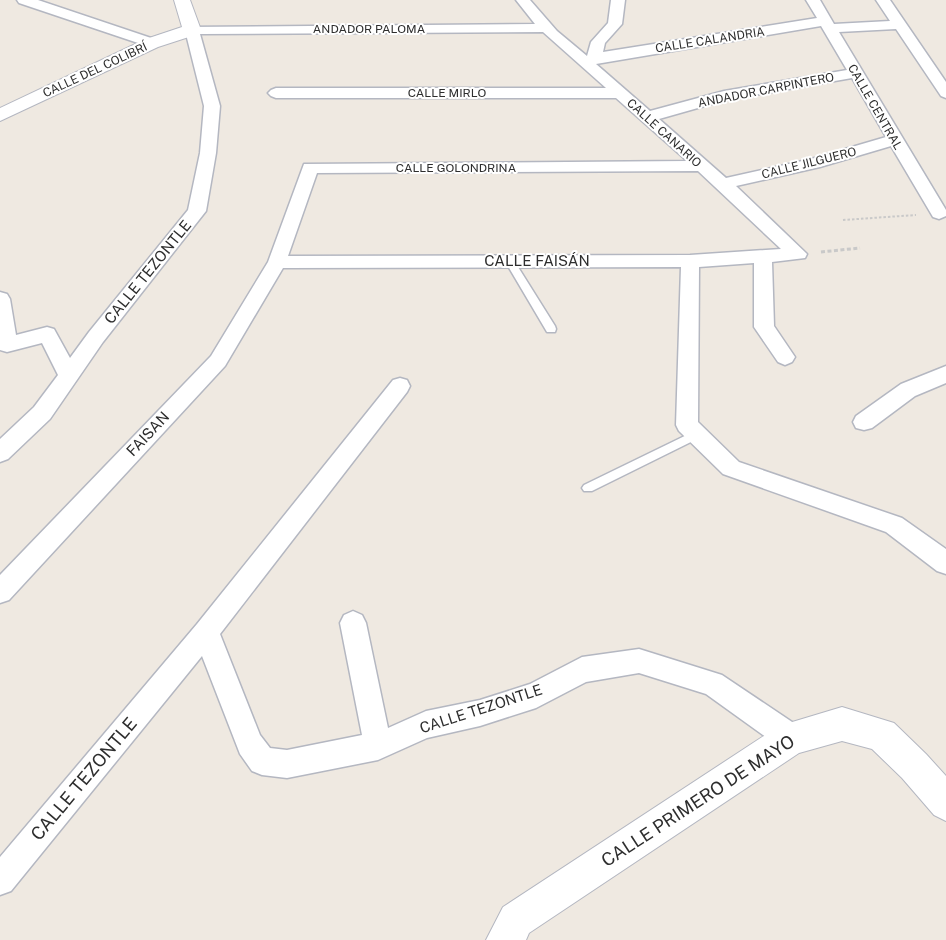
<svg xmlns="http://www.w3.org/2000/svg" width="946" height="940" font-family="'Public Sans',sans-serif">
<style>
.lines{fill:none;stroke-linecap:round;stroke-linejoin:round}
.lane-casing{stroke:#b4b7c1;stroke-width:3}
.street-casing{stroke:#b4b7c1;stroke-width:3}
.secondary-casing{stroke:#b4b7c1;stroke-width:2}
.path-far1{stroke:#c9c9c9;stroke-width:2;stroke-dasharray:2.5 2;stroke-linecap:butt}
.path{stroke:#c9c9c9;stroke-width:3;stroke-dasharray:4 2.5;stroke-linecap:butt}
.lane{fill:#fff;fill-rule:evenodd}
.street{fill:#fff;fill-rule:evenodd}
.secondary{fill:#fff;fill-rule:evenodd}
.labels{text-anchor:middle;stroke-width:4;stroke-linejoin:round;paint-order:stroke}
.far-street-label{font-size:12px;fill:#2e2e2e;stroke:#fff}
.street-label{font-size:15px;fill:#2e2e2e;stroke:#fff}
.near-street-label{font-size:18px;fill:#2e2e2e;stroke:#fff}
</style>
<rect width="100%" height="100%" fill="#efe9e1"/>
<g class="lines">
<defs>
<path id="lane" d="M510,258l3,1 42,67 1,3 -1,3h-8l-42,-71z
M697,430l5,4 -1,3 -109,54h-8l-2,-3 2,-3z"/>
<path id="street" d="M17,0h21l119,40 2,3 -2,3h-10l-128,-43z
M516,0h14l27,31 30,25 4,-14 17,-19 3,-23h14l-3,24 -17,19 -2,9 214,-34 -11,-18h14l14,24 56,-3 -14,-21h14l56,82v16l-5,-2 -45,-67 -57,3 107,178v6l-7,3 -6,-2 -42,-71 -71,21 -84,19 71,68 -2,4 -33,4 2,64 21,31 -3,5 -7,3 -7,-3 -24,-35v-64l-55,4 -1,155 41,40 163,56 44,31v25l-9,-3 -51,-39 -163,-58 -44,-43 -3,-6 5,-158 -398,1 -58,98 -216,234 -9,3v-28l211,-219 57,-94 36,-98 383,-3 -71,-63h-340l-5,-2 -3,-3 3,-3 5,-2h330l-63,-56 -343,2 20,72 -4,47 -10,58 -103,131 -53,77 -42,40 -8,3v-23l34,-32 24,-32 -16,-32 -35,9 -7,-2v-58l7,2 3,5 6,36 31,-8 7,2 16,29 19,-26 99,-122 12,-57 4,-47 -19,-76 2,-3 348,-3zM821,26l26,44 -123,21 -74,20 -54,-47zM852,78l34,59 -75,22 -85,19 -67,-59 67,-19zM698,171l83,78 -91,6 -402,1 29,-83z
M946,366v17l-31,13 -43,32 -8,2 -8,-2 -3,-6 3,-6 45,-32z
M400,378l7,2 3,6 -3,6 -187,242 40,101 10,13 17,2 75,-15 -22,-112 4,-8 9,-4 9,4 4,8 22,105 38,-17 54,-11 50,-16 52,-27 57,-8 83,26 79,53 4,10 -4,10 -10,4 -10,-4 -75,-54 -67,-21 -53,9 -50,26 -56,18 -53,12 -49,22 -91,18 -25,-3 -10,-4 -12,-17 -38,-98 -191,235 -11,4v-38l197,-233 196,-244z"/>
<path id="secondary" d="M174,0h16l11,30 -3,4 -40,13 -158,74v-13l146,-69 36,-12z
M842,707l52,16 32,31 20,22v45l-12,-6 -32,-37 -30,-29 -30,-8 -43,12 -270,180 -3,7h-40l17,-33 276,-181z"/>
</defs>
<use href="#lane" class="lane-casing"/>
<use href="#street" class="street-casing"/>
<use href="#secondary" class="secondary-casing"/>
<path class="path-far1" d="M843,220l73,-5"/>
<path class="path" d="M821,252l39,-4"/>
<use href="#lane" class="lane"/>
<use href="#street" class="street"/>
<use href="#secondary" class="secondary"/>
</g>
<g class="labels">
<g class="far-street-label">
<text x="369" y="33">ANDADOR PALOMA</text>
<text transform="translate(710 40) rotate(-9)" y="4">CALLE CALANDRIA</text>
<text transform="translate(95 70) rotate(-25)" y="4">CALLE DEL COLIBRÍ</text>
<text transform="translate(766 90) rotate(-11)" y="4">ANDADOR CARPINTERO</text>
<text x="447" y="97">CALLE MIRLO</text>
<text transform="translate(875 107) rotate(60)" y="4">CALLE CENTRAL</text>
<text transform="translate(664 133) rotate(42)" y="4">CALLE CANARIO</text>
<text transform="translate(809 163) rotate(-14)" y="4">CALLE JILGUERO</text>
<text x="456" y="172">CALLE GOLONDRINA</text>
</g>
<g class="street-label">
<text x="537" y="266">CALLE FAISÁN</text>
<text transform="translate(148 272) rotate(-51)" y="5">CALLE TEZONTLE</text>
<text transform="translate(148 434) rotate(-47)" y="5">FAISAN</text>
<text transform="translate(481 709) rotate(-18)" y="5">CALLE TEZONTLE</text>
</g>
<g class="near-street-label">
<text transform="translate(84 779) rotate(-50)" y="6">CALLE TEZONTLE</text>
<text transform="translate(698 801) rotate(-33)" y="6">CALLE PRIMERO DE MAYO</text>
</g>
</g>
</svg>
